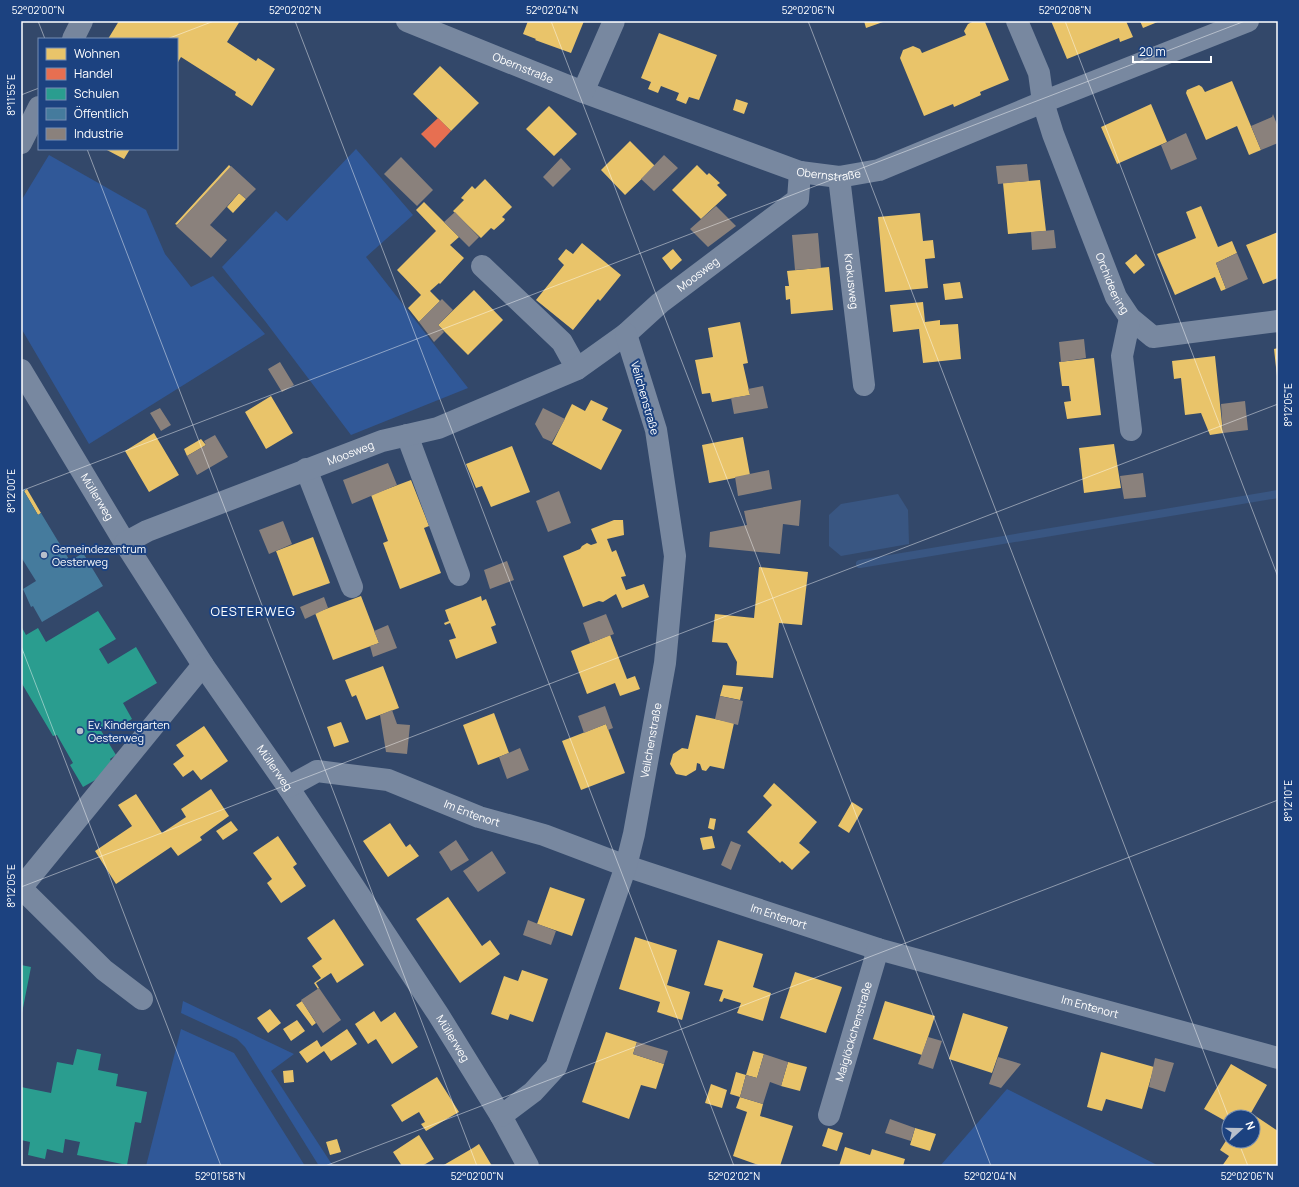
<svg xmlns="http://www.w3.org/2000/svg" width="1299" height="1187" font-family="Manrope,sans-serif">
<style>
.green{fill:#305898}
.water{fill:#395682}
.homes{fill:#e9c46a}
.shops{fill:#e76f51}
.schools{fill:#2a9d8f}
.public{fill:#457b9d}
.industry{fill:#8a817c}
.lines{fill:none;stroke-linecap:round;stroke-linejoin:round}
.stream{stroke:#395682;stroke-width:8}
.minor{stroke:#7888a0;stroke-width:22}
.major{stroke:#77869d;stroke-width:22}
.ticks{fill:none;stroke:#fff;stroke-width:1;stroke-opacity:0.45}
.poi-dot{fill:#b8bfcb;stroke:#1c4280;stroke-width:1.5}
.labels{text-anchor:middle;stroke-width:4;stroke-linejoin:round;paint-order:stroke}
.street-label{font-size:11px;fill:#fff;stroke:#1c4280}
.poi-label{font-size:11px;fill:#fff;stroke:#1c4280;text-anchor:start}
.quarter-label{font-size:13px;letter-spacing:1px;fill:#fff;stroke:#1c4280}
.neatline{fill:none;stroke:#fff;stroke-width:1.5}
.ticks-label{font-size:10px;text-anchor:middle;fill:#fff}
</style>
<rect width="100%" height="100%" fill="#33486a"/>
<path class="green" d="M356,149l57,66 -47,42 102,131 -117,47 -86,-114 -43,-54 54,-56 11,10z
M49,155l97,55 19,44 26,33 22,-11 52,58 -176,110 -68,-116v-127z
M183,1001l111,53 -23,17 62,95h-14l-74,-119 -8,-8 -56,-26z
M181,1029l53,24 71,113h-159z
M1007,1089l152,77h-219z"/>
<path class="water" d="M898,494l10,16 1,34 -68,12 -12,-10v-31l12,-11z"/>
<path class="homes" d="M119,21h121l-13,21 29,19 2,-3 17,11 -23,37 -17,-11 1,-3 -55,-35 -4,7v-25h-69z
M528,21h56l-13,32 -36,-13 1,-1 -13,-5z
M864,21h19v1l-17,6z
M974,21l11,1 24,58 -29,12 1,3 -27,12 -1,-3 -29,12 -24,-58 3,-8 10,-4 7,3 2,4 44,-18 -2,-4 4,-7z
M1051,21h75l7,16 -13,5 -1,-4 -52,21z
M1140,21h20l-17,7z
M659,33l58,22 -18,45 -10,-3 -3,7 -10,-4 3,-7 -18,-7 -3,7 -10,-4 3,-7 -10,-4z
M440,66l39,37 -28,28 -38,-37z
M1232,81l29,69 -12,5 -12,-29 -31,14 -20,-47 1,-3 12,-5 3,2 3,5z
M736,99l12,4 -4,11 -11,-4z
M1151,104l16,38 -50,22 -16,-37z
M549,106l28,28 -23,22 -28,-27z
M630,141l25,25 -30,29 -24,-25z
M105,149h25l-6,10z
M229,165l2,2 -54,58 -2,-1z
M697,165l10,10 2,-2 11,10 -3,2 10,10 -26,24 -29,-29z
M485,179l27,28 -10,10 3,2 -1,2 -10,9 -3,-2 -10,10 -28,-27 11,-11 -3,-2 11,-12 3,3z
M1040,180l6,51 -38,3 -5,-51z
M239,193l7,6 -13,14 -6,-6z
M424,202l35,35 -9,8 14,13 -24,26 -1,-1 -9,8 10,10 -21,21 -11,-14 13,-13 -24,-25 39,-39 -20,-21z
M1201,206l17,41 14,-6 5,12 -21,10 10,26 -5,2 -6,-14 -40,18 -18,-41 39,-16 -10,-26z
M920,213l3,28 10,-1 2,18 -10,1 3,29 -43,4 -7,-75z
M1278,232v46l-15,6 -17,-39z
M582,243l39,32 -21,26 -2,-2 -25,31 -37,-30 28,-35 -6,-6 8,-10 7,5z
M673,249l9,11 -11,10 -9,-12z
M1136,254l9,11 -11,9 -9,-11z
M829,267l4,43 -42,4 -1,-15 -4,1 -1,-14h4l-2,-15z
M960,282l3,16 -18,2 -2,-16z
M474,290l29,30 -35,35 -30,-30z
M923,302l2,20 15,-2v5l18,-1 3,35 -38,4 -4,-34 -26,3 -3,-27z
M740,322l8,41 -5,1 7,31 -38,7 -2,-9 -8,1 -7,-34 18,-3 -5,-29z
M1278,348v28h-1l-3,-27z
M1215,356l8,77 -13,2 -9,-22 -16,2 -4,-37 -7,1 -2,-18z
M1094,358l7,57 -34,4 -3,-17 7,-1 -2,-15h-7l-3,-24z
M271,396l22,37 -27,16 -21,-37z
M591,400l17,8 -6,12 20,10 -21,40 -49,-26 20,-40 13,7z
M154,433l25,42 -30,17 -24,-41z
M743,437l7,38 -41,8 -7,-38z
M201,439l5,6 -19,11 -3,-7z
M1114,444l7,44 -37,5 -5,-45z
M512,446l18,46 -39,15 -9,-21 -6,2 -10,-24z
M411,480l18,46 -5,2 17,45 -41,16 -17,-46 5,-2 -17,-46z
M27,489l14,24 -3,2 -14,-24z
M614,520h9l1,15 -17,4 5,13 4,-2 10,26 -5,1 5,13 18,-6 5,13 -27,11 -6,-14 -13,8 -4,-1 -16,6 -20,-51 17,-7 2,-3 5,-3 4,2 6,-2 -6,-14z
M313,537l17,46 -37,13 -17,-45z
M759,567l49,5 -6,53 -23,-2 -6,55 -37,-3 1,-13 -10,-19 -15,-1 3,-28 39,4z
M361,596l18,47 -46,17 -18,-47z
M481,596l1,5 4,-2 10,26 -5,2 6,16 -41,16 -7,-19 7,-2 -6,-15 -5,2 -1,-2 5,-2 -4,-11z
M610,635l17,44 8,-3 5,13 -20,7 -5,-13 -28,11 -16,-43z
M383,666l16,42 -33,12 -10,-25 -4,2 -7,-17z
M723,685l20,2 -3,13 -20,-4z
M494,713l15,40 -31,12 -15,-40z
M696,715l38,8 -10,46 -14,-3 -4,5 -4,-1 -2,-6 -3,-1 -1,7 -10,6 -10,-2 -6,-10 3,-10 9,-6 6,1z
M341,722l8,20 -15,5 -7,-20z
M606,724l19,49 -44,17 -19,-49z
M204,726l24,35 -27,19 -8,-10 -10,7 -10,-13 11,-8 -8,-11z
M774,783l43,39 -18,21 11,9 -18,18 -10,-9 -2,2 -33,-31 25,-27 -9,-9z
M211,789l18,27 -29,21 2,3 -24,16 -7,-9 -55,37 -21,-33 37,-25 -14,-21 18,-11 26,39 24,-16 -5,-8z
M852,802l11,7 -14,24 -11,-7z
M710,818l6,1 -2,11 -6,-2z
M231,821l7,9 -15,10 -7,-9z
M390,823l16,24 4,-3 9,12 -31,21 -25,-36z
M278,836l19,28 -4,3 13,19 -25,17 -14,-20 5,-4 -19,-26z
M712,836l3,12 -12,2 -3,-12z
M550,887l35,12 -13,37 -35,-12z
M448,897l34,49 8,-6 10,14 -40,29 -44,-64z
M334,919l30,46 -27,18 -6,-10 -15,10 3,5 -1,1 -4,-6 7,-5 -9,-12 10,-7 -15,-21z
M635,937l42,13 -10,35 23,7 -8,28 -25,-8 3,-10 -41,-13z
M718,940l45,14 -10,33 18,6 -8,28 -26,-8 4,-10 -17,-5 -2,4 -3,-1 4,-11 -19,-5z
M522,970l26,9 -15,43 -23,-8 -2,6 -17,-6 13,-38 14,5z
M795,972l47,15 -16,46 -46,-15z
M302,1001l14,22 -4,3 -16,-21z
M885,1001l50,15 -13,39 -49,-16z
M270,1009l11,14 -13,10 -11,-15z
M374,1011l7,11 14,-10 23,35 -26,17 -16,-25 -8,5 -13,-20z
M963,1013l45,14 -16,46 -43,-14z
M297,1020l8,11 -14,10 -8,-12z
M347,1029l10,15 -26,17 -7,-10 -17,12 -8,-11 18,-12 4,7z
M606,1032l31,10 -4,12 31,10 -8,25 -15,-4 -12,34 -47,-17z
M753,1051l11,3 -7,24 -11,-3 -6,22 -10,-3 6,-22 10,3z
M1101,1052l53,15 -12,42 -36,-10 -4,12 -15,-4z
M788,1062l19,5 -7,24 -19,-5z
M1231,1064l36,21 -16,28 27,18v35h-56l7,-10 -9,-6 9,-14v5h24v-24h-24v6l-25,-14z
M293,1070l1,12 -10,1 -1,-12z
M437,1077l22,35 -33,19 -5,-7 4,-2 -6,-10 -17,10 -11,-17z
M711,1084l16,6 -5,18 -17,-5z
M740,1097l23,7 -3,12 33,10 -13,40h-19l-28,-10 14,-44 -11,-4z
M828,1128l15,5 -6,18 -15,-5z
M915,1128l21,6 -6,17 -20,-6z
M419,1135l15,24 -12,7h-20l-9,-14z
M337,1139l4,13 -11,3 -4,-13z
M479,1144l13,22h-50l31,-18z
M845,1147l25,8 2,-6 33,10 -2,7h-64z"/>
<path class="shops" d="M438,118l13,13 -16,17 -14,-14z"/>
<path class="schools" d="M98,611l18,28 -17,10 9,15 28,-17 21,36 -34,20 9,16 -19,11 -4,-7 -9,6 16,26 -6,4 1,2 -14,18 -14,8 -13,-22 3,-2 -16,-28 -4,1 -32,-54v-56l5,9 12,-7 8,14z
M21,965l10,2 -9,46h-1z
M77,1049l24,5 -3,16 20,4 -2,12 31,6 -6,31 -6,-1 -8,43 -50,-10 3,-13 -15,-3 -2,14 -16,-4 -2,10 -17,-4 2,-13 -9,-2v-53l30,6 6,-31 16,3z"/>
<path class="public" d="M26,488l-2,3 14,24 3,-2 29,48 13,-8 20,33 -61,36 -9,-16 -2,1 -8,-18 13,-8 -15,-24v-66z"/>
<path class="industry" d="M1273,114l5,13v16l-17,7 -10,-24 21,-9z
M1186,133l11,26 -26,11 -10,-25z
M664,155l14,13 -24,23 -13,-12z
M401,157l32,33 -16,16 -33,-32z
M561,158l10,11 -18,18 -10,-10z
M1027,164l2,17 -31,3 -2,-18z
M231,166l25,23 -10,10 -7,-6 -29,32 17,15 -16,18 -35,-32z
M716,206l20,20 -28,21 -18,-18z
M455,212l24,25 -10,10 -25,-25z
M1054,230l2,18 -24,2 -1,-18z
M818,233l3,35 -26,2 -3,-35z
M1237,253l11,26 -22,10 -10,-26z
M442,299l11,11 -15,15 6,7 -10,10 -15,-20z
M1084,339l2,19 -25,4 -2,-20z
M280,362l14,23 -12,7 -14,-23z
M763,386l5,22 -34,6 -3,-16 19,-3 -2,-6z
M1245,401l3,29 -25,3 -2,-29z
M160,408l11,17 -10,6 -11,-18z
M543,408l22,11 -13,23 -9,-4 -8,-14z
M215,435l13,22 -31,18 -10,-19 19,-11 -2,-4z
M388,463l9,22 -45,19 -9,-24z
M769,470l3,19 -34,7 -3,-19z
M1143,473l3,24 -22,2 -4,-23z
M559,491l12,32 -23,9 -12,-31z
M801,500l-2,26 -16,-2 -3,30 -71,-7 1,-15 37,-7 -3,-14z
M283,521l9,23 -23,10 -10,-24z
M507,561l7,19 -24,9 -6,-19z
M324,597l4,11 -23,11 -5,-12z
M606,614l8,20 -24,9 -7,-20z
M388,625l9,23 -24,9 -3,-11 9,-3 -5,-12z
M720,696l23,5 -5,24 -23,-6z
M605,706l8,22 -5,2 -2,-6 -22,9 -6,-17z
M392,710l5,14 13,1 -3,29 -21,-2 -6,-37z
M520,748l9,22 -22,9 -8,-22z
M456,840l13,20 -18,11 -12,-19z
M731,841l10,4 -10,25 -10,-5z
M492,851l14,22 -28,19 -15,-21z
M528,920l28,11 -5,14 -28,-10z
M319,988l22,32 -18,13 -22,-33z
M928,1037l14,4 -9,28 -15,-5z
M637,1042l31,9 -4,13 -31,-10z
M764,1054l24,8 -7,24 -11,-4 -7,22 -23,-7 6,-22 11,3z
M998,1057l23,7 -20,24 -12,-4z
M1155,1058l19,5 -9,29 -16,-5z
M890,1119l25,9 -4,13 -26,-8z"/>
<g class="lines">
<path class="stream" d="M860,564l418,-70"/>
<g class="minor">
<path id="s1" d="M407,21l176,71 217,80 39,5 40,-7 164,-68 205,-81"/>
<path id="s2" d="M1017,21l22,52 4,29 10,32 63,163 14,21 23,19 125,-16"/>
<path d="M583,92l31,-71"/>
<path id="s3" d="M839,177l25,208"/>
<path d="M482,266l80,76 15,27"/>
<path d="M1130,318l-8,38 9,74"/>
<path id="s4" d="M21,370l104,173 78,122 85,122 150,227 63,102 27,50"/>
<path d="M407,435l52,140"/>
<path d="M306,469l46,118"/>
<path id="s5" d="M125,543l22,-12 235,-90 56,-13 139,-59 49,-35 34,-31 138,-104 2,-27"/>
<path id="s6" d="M288,787l29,-16 71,9 91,37 65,18 82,31 252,83 400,109"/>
<path d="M21,888l182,-223"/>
<path d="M21,888l83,82 38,29"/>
<path id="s7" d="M829,1115l49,-166"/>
<path id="s8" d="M501,1116l32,-24 23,-25 70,-201 8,-32 31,-171 10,-107 -19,-126 -30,-96"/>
</g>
<path class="major" d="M73,39l9,-18
M21,143l18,-36"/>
</g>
<path class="ticks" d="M38,21l7,18M295,21l439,1145M551,21l440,1145M808,21l421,1097M1065,21l213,556M167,39l47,-18M21,95l18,-7M87,149l390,1017M21,491l1224,-470M21,646l200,520M21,887l1257,-483M1238,1141l10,25M325,1166l953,-366"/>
<g class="poi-dot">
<circle cx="44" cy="555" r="4"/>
<circle cx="80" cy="731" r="4"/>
</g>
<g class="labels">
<g class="street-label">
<text dy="4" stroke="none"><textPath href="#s1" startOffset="125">Obernstraße</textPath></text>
<text dy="4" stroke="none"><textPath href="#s1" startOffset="450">Obernstraße</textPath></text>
<text dy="4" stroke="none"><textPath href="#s5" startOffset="639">Moosweg</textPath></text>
<text dy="4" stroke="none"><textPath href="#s3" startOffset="105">Krokusweg</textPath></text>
<text dy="4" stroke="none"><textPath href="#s2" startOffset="280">Orchideering</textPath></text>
<text transform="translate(645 398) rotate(74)" y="4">Veilchenstraße</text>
<text dy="4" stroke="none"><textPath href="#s5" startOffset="243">Moosweg</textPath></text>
<text dy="4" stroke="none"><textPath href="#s4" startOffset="148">Müllerweg</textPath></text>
<text dy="4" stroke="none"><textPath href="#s8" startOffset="415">Veilchenstraße</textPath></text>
<text dy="4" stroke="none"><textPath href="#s4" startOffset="472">Müllerweg</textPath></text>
<text dy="4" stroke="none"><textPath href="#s6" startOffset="195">Im Entenort</textPath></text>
<text dy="4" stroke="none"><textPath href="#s6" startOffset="519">Im Entenort</textPath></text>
<text dy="4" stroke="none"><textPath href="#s6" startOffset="843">Im Entenort</textPath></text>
<text dy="4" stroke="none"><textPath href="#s7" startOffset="87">Maiglöckchenstraße</textPath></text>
<text dy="4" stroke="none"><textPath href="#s4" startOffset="796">Müllerweg</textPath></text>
</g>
<g class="poi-label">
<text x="52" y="553">Gemeindezentrum<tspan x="52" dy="13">Oesterweg</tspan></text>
<text x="88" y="729">Ev. Kindergarten<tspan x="88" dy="13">Oesterweg</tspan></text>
</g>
<g class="quarter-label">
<text x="253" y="616">OESTERWEG</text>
</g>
</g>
<rect width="1299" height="1187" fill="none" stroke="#1c4280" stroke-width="44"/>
<rect x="38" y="38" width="140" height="112" fill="#1c4280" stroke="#778eb3"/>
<rect x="46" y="48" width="20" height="12" fill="#e9c46a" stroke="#778eb3"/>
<text x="74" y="58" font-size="12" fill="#ffffff">Wohnen</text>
<rect x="46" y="68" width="20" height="12" fill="#e76f51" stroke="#778eb3"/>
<text x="74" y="78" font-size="12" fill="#ffffff">Handel</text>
<rect x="46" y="88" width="20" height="12" fill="#2a9d8f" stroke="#778eb3"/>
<text x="74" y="98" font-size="12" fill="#ffffff">Schulen</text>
<rect x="46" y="108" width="20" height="12" fill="#457b9d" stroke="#778eb3"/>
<text x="74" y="118" font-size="12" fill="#ffffff">Öffentlich</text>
<rect x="46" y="128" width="20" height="12" fill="#8a817c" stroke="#778eb3"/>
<text x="74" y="138" font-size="12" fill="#ffffff">Industrie</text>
<g transform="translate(1241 1129) rotate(69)"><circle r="19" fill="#1c4280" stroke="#778eb3"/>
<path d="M0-3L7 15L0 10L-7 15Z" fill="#b8bfcb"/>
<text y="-6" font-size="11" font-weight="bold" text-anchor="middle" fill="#ffffff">N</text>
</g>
<path d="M1133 56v6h78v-6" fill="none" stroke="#ffffff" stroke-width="2"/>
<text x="1139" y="56" font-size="12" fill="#ffffff" stroke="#1c4280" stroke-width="3" paint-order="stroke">20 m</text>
<rect x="22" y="22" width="1255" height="1143" class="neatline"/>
<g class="ticks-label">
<text x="38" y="14">52°02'00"N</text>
<text x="295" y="14">52°02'02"N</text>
<text x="552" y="14">52°02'04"N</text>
<text x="808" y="14">52°02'06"N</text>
<text x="1065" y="14">52°02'08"N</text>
<text transform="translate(11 95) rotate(-90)" y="4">8°11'55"E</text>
<text transform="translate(1288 405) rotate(-90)" y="4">8°12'05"E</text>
<text transform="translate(11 491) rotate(-90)" y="4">8°12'00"E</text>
<text transform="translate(1288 801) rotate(-90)" y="4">8°12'10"E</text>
<text transform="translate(11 886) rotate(-90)" y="4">8°12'05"E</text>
<text x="220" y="1180">52°01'58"N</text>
<text x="477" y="1180">52°02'00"N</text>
<text x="734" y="1180">52°02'02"N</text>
<text x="990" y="1180">52°02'04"N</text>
<text x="1247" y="1180">52°02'06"N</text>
</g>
</svg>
